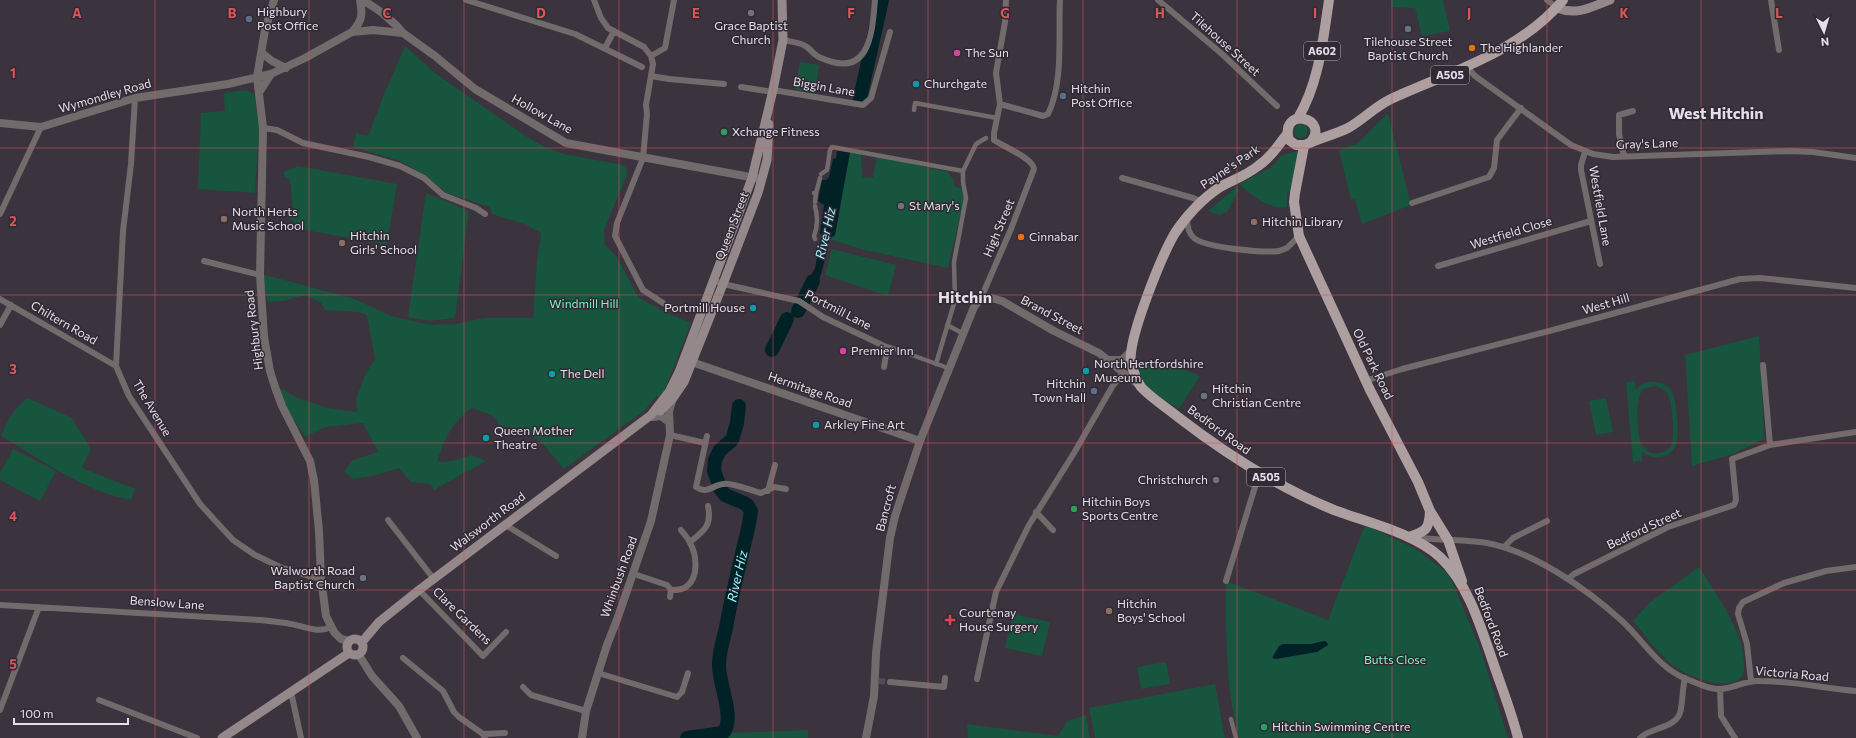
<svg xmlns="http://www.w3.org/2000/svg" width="1856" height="738" font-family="Commissioner,sans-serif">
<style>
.green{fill:#17553e;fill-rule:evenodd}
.water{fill:#002227}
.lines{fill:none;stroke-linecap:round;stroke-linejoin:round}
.river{stroke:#002227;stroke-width:14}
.minor-tunnel{stroke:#544d57;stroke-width:6;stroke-dasharray:6 3;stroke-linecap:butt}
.pedestrian{stroke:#726b6c;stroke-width:4.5}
.minor{stroke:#726b6c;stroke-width:6}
.tertiary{stroke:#726b6c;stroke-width:8}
.secondary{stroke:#94888a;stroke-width:9}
.primary{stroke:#ad9ea0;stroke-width:10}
.grid{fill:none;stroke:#da5658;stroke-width:1;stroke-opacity:0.55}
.worship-dot{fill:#6b7280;stroke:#312934;stroke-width:1.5}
.service-dot{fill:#5c6f8a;stroke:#312934;stroke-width:1.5}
.food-dot{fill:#e8710a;stroke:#312934;stroke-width:1.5}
.hotel-dot{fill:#d1479c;stroke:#312934;stroke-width:1.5}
.culture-dot{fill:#0f9aa8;stroke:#312934;stroke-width:1.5}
.leisure-dot{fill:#2e9e5b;stroke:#312934;stroke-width:1.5}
.education-dot{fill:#8d6e63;stroke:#312934;stroke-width:1.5}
.health-dot{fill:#e0444e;stroke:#312934;stroke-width:1.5}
.labels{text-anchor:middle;stroke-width:3;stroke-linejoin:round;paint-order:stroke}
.shield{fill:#312934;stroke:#aea9b1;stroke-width:1}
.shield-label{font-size:11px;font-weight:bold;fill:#e4e0e7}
.poi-label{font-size:12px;fill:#e4e0e7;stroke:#312934;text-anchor:start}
.street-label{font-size:12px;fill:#e4e0e7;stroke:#312934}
.park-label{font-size:12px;fill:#79f9c5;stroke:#312934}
.water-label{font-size:13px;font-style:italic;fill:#a1f5ff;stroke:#312934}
.district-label{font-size:16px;font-weight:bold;fill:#e4e0e7;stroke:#312934}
.grid-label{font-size:13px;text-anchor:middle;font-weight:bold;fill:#da5658;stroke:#312934;stroke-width:3;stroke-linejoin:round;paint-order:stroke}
</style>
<rect width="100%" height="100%" fill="#3b333e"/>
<path class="green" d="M1391,0h52l7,31 -28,5 -7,-28 -24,-1z
M405,46l30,27 89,62 21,12 19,7 59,11 4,4 -1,8 -22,53 1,15 11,11 23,42 28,15 24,10 -30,76 -5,-3 -11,14 -81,59c-23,-28 -28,-37 -66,-44v-4l-7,-6 -19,-7c-21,15 -27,30 -35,54l16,-1 18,-6 15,6 -52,29 -4,-6 -19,-2 -12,-14 -26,8 -20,3 -9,-8 9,-11 25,-8 -15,-29 -38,4 -20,10 -20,-31 -5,-17 5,1 8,6 34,12 30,4 -1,-13 9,-24 10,-16 -8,-44 -9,-3 -33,-2 -4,-7 -16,-8 -22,6 -15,1 -6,-28 90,24 42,19 39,8 23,-1 28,-6h49l4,-57 4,-28 -14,-8 -35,-11 -2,-7 -43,-14 -22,-18 -25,-14 -47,-14 3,-14 12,3 15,-39z
M800,62l19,3 -4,29 -20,-4z
M246,90l8,4 5,32 -4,67 -57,-4 3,-76 24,-2 -1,-18z
M1388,113l23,92 -49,19 -7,-25 -4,1 -12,-50 19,-7z
M1294 131a7 7 0 1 1 14 0a7 7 0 1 1-14 0Z
M850,152l11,2 1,23 11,1 4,-22 71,16 6,9 -1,3 2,3 6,1 3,12 -16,68 -83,-18 -36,-11 6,-4z
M1293,152h6l-9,39 -3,1v15c-16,4 -36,-12 -48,-23l33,-17 9,-11z
M298,166l99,18 -10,59 -4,1 -78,-14 -14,-10 -5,-8 7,-2 -3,-30 -6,-4v-4z
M1236,187l3,3 -12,22 -8,3 -11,-4z
M426,193l43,18 -14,107 -25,3 -22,-4z
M832,249l64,16 -8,31 -63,-21z
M1759,336l5,103 -31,15 -41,12 -7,-111z
M1161,360l39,16 -21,33c-18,-12 -36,-19 -42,-41z
M1635,381l1,9c5,-6 11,-9 19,-8 7,0 14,4 17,10 5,9 8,46 3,55 -7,13 -23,13 -33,5v9l-9,1 -7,-80zM1656,386c5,2 9,4 12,9 4,7 7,41 4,48 -5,13 -23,14 -30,2 -5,-8 -7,-46 0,-54 3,-4 8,-4 14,-5z
M28,398l44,20 19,31 -9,19 53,21 -4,11c-48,-9 -89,-40 -130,-64 6,-16 14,-29 27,-38z
M1606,398l7,34 -17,3 -7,-34z
M13,449l43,22 -16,30 -40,-21v-7z
M1365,525l49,23 30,22 8,11 29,70 27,87h-269c-14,-51 -13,-105 -13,-157l102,39z
M1699,567c17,26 52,75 44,108 -14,20 -59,0 -73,-12 -14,-12 -25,-28 -37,-42l16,-18z
M1013,614l37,8 -8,34 -37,-8z
M1166,662l4,22 -29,5 -4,-22z
M1215,684l10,54h-130l-6,-30z
M1086,715l4,23h-122l-1,-14 91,12 9,-15z
M808,730v8h-97l20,-5z"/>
<path class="water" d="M837,151l13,1 -15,83 -6,4c-3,14 -9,54 -23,60l-4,-5 13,-26 7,-33 -2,-2 4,-28 -6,-4 4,-21h4l3,-3 4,-18 3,-1z
M1324,641l3,1 1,3 -11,7 -41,7 -4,-1 7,-12 4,-2h28z"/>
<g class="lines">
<g class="river">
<path d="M860,98l22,-98"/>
<path d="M798,311l15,-30"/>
<path d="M772,350l15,-31"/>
<path id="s1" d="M687,738l36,-5c13,-14 -5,-50 -4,-69 0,-11 4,-24 7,-36 6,-35 15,-69 23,-104l2,-13 -3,-5 -2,-2 -21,-9 -4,-5 -7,-19 1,-11 5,-10 12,-10 5,-17 2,-17"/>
</g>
<path class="minor-tunnel" d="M879,681l11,1"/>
<path class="pedestrian" d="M914,110l1,-7 82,15
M821,174l6,-4 3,-20 2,-3 131,24
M814,193h2l-1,9
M816,193l4,-15
M815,239l-1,-3c4,-10 4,-19 1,-30
M947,325l15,8
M884,345l64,23
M936,364l19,-64 -1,-38 12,-64 -3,-16v-11l13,-27 10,-6
M1231,719l5,19"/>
<path class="minor" d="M466,0l109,34 67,33
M594,0l7,18 7,10 36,19 7,9 2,8 -7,41 1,9 -4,44 -26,65 -2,13 28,54 20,13
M1158,0l64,54 55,52
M1547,0l10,8
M1771,0l8,50
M783,40c8,2 17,2 24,7 4,3 7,8 12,10 49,23 53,-19 56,-57
M605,48l9,-17
M651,56l14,-8 9,-48
M1467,67l8,9 96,69 22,9 20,3 177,-6 23,1 43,6
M651,76l18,3 55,5
M741,87l32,5
M773,90l90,15 8,-7 19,-66
M135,98l-4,66 -8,67 -7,135 13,30 71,108 33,36 22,15 25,12 32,10 9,1
M1000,104l43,12 5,-2c16,-32 10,-80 12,-114
M263,128l14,2 26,13 66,14 31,9 24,12 19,17 33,13 9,6
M1585,152l-4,13v5l19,94
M1624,156l-5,-22v-19l14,-4
M1122,178l71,20 9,4
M1412,203l77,-26 5,-9 3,-28 24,-32
M0,214l41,-87
M1187,218c0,8 1,15 7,20 12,10 70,15 85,13l8,-3 12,-12
M204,261l56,14
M1438,266l153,-45
M713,280l10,4 76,17 24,16 59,28 5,5 -3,17
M981,298l30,-69 23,-60c-1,-11 -30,-22 -40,-29v-7l6,-29 -4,-31 9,-51 1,-22
M0,299l116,67
M0,325l11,-20
M1763,365l7,80
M1365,381l37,-12 151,-39 187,-51 20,-1 96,10
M670,435l35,8
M707,436l-11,51c13,8 15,-2 27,-3 9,-2 29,7 38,9l13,-6 12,2
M768,491l7,-26
M1036,512l17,18
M388,520l45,58
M504,524l52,32
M1415,537c24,4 48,2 72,6 47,9 100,46 135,78 21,19 35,45 62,57 13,5 29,14 43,10 11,-2 21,-8 33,-7 31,0 64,7 96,10
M690,542c14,-11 22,-16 18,-36
M1504,547l9,-9 34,-17
M634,574l33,11 4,5 -1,7
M1568,579l6,-5 94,-47 66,-22 2,-5 -4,-41 38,-14 86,-13
M1226,581l33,-107
M419,590l64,66 23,-24
M671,590c5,0 11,0 15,-3 13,-9 11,-32 4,-44 -2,-5 -6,-9 -9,-13
M0,605l260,15c10,1 21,2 31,4 12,2 28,10 39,3
M403,658l40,33 11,21 5,5 24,17 2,4
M598,673l79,24 5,-5 6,-19
M977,679l19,-87 25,-51 8,-16 45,-72 38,-66 11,-14 -3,-6 2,-7
M1751,681l-4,-37 -9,-30 1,-6 4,-6 41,-19 42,-12 30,-4
M890,682l54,5 1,-9
M523,687l8,8 55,16
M1720,689l1,27 14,22
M291,692l10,46
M99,700l98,38
M0,710l39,-103
M483,734l22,-1
M1640,738c11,-11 34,-9 40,-25 3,-11 2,-23 5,-35"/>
<path class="tertiary" d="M274,0l-9,30 -8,47 6,51 -3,147 4,62 6,34 5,16 7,19 28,55 4,19 5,51 2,47 5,38 8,16 7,7 8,2
M363,0l18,12 16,14 6,7 32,23 40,33 91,54 195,36
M352,32c10,-11 11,-17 8,-32
M262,53l10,8 14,7
M260,91l11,-17
M0,123l41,4 94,-29 93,-14 43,-10 34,-16 47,-26 21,-2 30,3
M686,360l234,81
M1109,360h13l8,-8
M653,417l8,-1 8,6
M359,655l13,21 27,30 18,32
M582,738l4,-27 21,-66 11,-28 33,-96 19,-86 -1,-24 4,-13
M866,738l8,-42 2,-43 5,-42 9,-73 5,-22 25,-75 54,-134 7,-9h10l11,3 52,30 45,22 41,33"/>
<path class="secondary" d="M1557,8c21,8 33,-1 53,-8
M660,411l13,-13 11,-16 39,-98 35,-91 9,-33 2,-36
M347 647a8 8 0 1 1 16 0a8 8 0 1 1-16 0Z
M362,642l17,-20 40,-32 232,-175 18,-23 10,-20 73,-194 21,-88 10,-50 -1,-40
M222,738l127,-85"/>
<path class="primary" d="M1298,118c21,-35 25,-78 31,-118
M1287,134c-9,12 -17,24 -29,32 -11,9 -25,14 -38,21 -17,11 -34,29 -45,46 -13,22 -48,107 -44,130 2,7 6,18 10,24 10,11 25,20 37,30 48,37 99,70 156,93 32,12 80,23 106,47 29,27 42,74 55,111 8,23 17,46 23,70
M1310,143c22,-25 -31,-38 -21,-3l7,5h9c14,-7 29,-10 43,-17 15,-8 26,-21 43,-29 59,-27 129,-47 172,-99
M1304,146l-9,47 -1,9 5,34 71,154 48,92 12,29 18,29 14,41
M1409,537c18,-6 20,-8 21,-26"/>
</g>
<path class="grid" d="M155,0v738M309,0v738M464,0v738M619,0v738M773,0v738M928,0v738M1083,0v738M1237,0v738M1392,0v738M1547,0v738M1701,0v738M0,148h1856M0,295h1856M0,443h1856M0,590h1856"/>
<g class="worship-dot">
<circle cx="751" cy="13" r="4"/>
<circle cx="1408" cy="29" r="4"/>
<circle cx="901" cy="206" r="4"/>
<circle cx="1204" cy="396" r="4"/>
<circle cx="1216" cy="480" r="4"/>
<circle cx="363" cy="578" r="4"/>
</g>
<g class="service-dot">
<circle cx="249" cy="19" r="4"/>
<circle cx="1063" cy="96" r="4"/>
<circle cx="1094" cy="391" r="4"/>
</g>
<g class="food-dot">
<circle cx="1472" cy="48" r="4"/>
<circle cx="1021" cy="237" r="4"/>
</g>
<g class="hotel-dot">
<circle cx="957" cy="53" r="4"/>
<circle cx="843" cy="351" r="4"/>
</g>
<g class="culture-dot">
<circle cx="916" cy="84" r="4"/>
<circle cx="753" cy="308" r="4"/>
<circle cx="1086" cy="371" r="4"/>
<circle cx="552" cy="374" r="4"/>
<circle cx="816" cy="425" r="4"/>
<circle cx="486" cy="438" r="4"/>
</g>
<g class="leisure-dot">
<circle cx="724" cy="132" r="4"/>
<circle cx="1074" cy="509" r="4"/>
<circle cx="1264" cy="727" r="4"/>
</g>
<g class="education-dot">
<circle cx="224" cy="219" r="4"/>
<circle cx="1254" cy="222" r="4"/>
<circle cx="342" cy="243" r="4"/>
<circle cx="1109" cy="611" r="4"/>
</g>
<path class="health-dot" d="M948 614h4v4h4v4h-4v4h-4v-4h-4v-4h4z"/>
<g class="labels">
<g class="shield">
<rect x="1304" y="42" width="36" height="18" rx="3"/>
<rect x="1431" y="66" width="38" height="18" rx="3"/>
<rect x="1247" y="468" width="38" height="18" rx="3"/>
</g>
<g class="shield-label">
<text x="1322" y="55">A602</text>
<text x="1450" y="79">A505</text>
<text x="1266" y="481">A505</text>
</g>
<g class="poi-label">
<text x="257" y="16">Highbury<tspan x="257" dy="14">Post Office</tspan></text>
<text x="751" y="30" text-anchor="middle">Grace Baptist<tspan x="751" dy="14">Church</tspan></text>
<text x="1408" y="46" text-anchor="middle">Tilehouse Street<tspan x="1408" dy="14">Baptist Church</tspan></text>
<text x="1480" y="52">The Highlander</text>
<text x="965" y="57">The Sun</text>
<text x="924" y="88">Churchgate</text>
<text x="1071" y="93">Hitchin<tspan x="1071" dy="14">Post Office</tspan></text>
<text x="732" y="136">Xchange Fitness</text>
<text x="909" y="210">St Mary's</text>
<text x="232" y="216">North Herts<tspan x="232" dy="14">Music School</tspan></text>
<text x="1262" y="226">Hitchin Library</text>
<text x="350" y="240">Hitchin<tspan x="350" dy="14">Girls' School</tspan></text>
<text x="1029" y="241">Cinnabar</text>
<text x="745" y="312" text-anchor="end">Portmill House</text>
<text x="851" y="355">Premier Inn</text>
<text x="1094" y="368">North Hertfordshire<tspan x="1094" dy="14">Museum</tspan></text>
<text x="560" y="378">The Dell</text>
<text x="1086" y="388" text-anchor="end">Hitchin<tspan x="1086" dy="14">Town Hall</tspan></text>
<text x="1212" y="393">Hitchin<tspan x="1212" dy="14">Christian Centre</tspan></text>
<text x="824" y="429">Arkley Fine Art</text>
<text x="494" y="435">Queen Mother<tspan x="494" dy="14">Theatre</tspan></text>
<text x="1208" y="484" text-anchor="end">Christchurch</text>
<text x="1082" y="506">Hitchin Boys<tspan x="1082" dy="14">Sports Centre</tspan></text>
<text x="355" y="575" text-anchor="end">Walworth Road<tspan x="355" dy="14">Baptist Church</tspan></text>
<text x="1117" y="608">Hitchin<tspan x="1117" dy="14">Boys' School</tspan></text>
<text x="959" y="617">Courtenay<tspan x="959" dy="14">House Surgery</tspan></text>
<text x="1272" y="731">Hitchin Swimming Centre</text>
</g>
<g class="street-label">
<text transform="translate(1225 44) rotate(42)" y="4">Tilehouse Street</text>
<text transform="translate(824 87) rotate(10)" y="4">Biggin Lane</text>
<text transform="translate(105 96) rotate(-16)" y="4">Wymondley Road</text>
<text transform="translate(542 114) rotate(29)" y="4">Hollow Lane</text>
<text transform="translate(1647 144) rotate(-2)" y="4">Gray's Lane</text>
<text transform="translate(1230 167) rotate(-34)" y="4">Payne's Park</text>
<text transform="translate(1600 206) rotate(80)" y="4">Westfield Lane</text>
<text transform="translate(732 226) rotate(-69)" y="4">Queen Street</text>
<text transform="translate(999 228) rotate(-67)" y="4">High Street</text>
<text transform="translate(1511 233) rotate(-17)" y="4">Westfield Close</text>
<text transform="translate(1606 304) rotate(-16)" y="4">West Hill</text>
<text transform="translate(838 310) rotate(27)" y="4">Portmill Lane</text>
<text transform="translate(1052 315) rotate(28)" y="4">Brand Street</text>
<text transform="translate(64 323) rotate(30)" y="4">Chiltern Road</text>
<text transform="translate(254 330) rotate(-97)" y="4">Highbury Road</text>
<text transform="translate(1373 364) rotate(64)" y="4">Old Park Road</text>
<text transform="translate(810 390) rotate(19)" y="4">Hermitage Road</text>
<text transform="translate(152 408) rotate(59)" y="4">The Avenue</text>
<text transform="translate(1219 430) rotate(36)" y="4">Bedford Road</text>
<text transform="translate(886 508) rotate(-75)" y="4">Bancroft</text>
<text transform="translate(488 522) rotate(-37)" y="4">Walsworth Road</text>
<text transform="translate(1644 529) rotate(-25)" y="4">Bedford Street</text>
<text transform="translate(619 577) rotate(-70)" y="4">Whinbush Road</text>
<text transform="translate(167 603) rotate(4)" y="4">Benslow Lane</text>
<text transform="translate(462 616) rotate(44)" y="4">Clare Gardens</text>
<text transform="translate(1491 622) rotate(69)" y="4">Bedford Road</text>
<text transform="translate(1792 674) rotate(5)" y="4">Victoria Road</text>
</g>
<g class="park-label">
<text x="584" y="308">Windmill Hill</text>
<text x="1395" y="664">Butts Close</text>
</g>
<g class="water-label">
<text transform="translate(825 233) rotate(-77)" y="5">River Hiz</text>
<text dy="5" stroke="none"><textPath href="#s1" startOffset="197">River Hiz</textPath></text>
</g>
<g class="district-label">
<text x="1716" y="119">West Hitchin</text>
<text x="965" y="303">Hitchin</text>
</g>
</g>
<g class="grid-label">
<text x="77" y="18">A</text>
<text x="232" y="18">B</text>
<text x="387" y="18">C</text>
<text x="541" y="18">D</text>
<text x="696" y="18">E</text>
<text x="851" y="18">F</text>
<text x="1005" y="18">G</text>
<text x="1160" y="18">H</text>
<text x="1315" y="18">I</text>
<text x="1469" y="18">J</text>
<text x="1624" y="18">K</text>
<text x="1779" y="18">L</text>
<text x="13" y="78">1</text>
<text x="13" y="226">2</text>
<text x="13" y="374">3</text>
<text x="13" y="521">4</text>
<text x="13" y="669">5</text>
</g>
<g transform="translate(1824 32) rotate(175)" stroke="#312934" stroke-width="3" paint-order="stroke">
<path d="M0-3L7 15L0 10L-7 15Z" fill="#e4e0e7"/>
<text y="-6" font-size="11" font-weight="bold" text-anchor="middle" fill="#e4e0e7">N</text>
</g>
<path d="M14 718v6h114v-6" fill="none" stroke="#e4e0e7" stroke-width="2"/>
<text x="20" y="718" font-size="12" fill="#e4e0e7" stroke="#312934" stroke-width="3" paint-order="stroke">100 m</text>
</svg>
